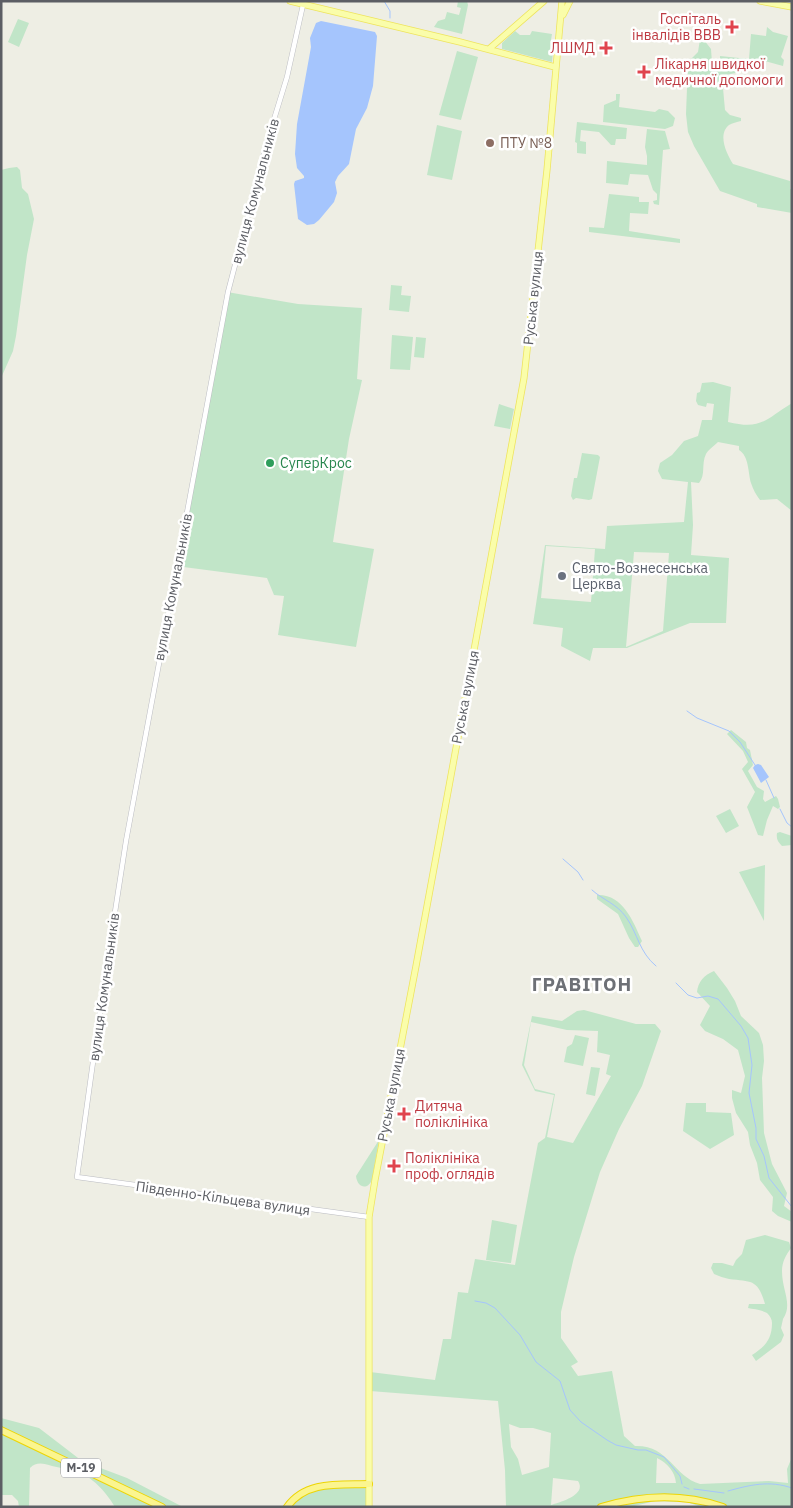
<svg xmlns="http://www.w3.org/2000/svg" width="793" height="1508" font-family="'IBM Plex Sans',sans-serif">
<style>
.green{fill:#c1e5c8;fill-rule:evenodd}
.water{fill:#a5c5fd}
.lines{fill:none;stroke-linecap:round;stroke-linejoin:round}
.stream{stroke:#a5c5fd;stroke-width:1}
.minor-casing{stroke:#bbbcc2;stroke-width:5.5}
.major-casing{stroke:#eee45d;stroke-width:7}
.highway-casing{stroke:#edd505;stroke-width:8}
.minor{stroke:#fff;stroke-width:4.5}
.major{stroke:#fafdaa;stroke-width:5.5}
.highway{stroke:#fbf58f;stroke-width:6}
.health-dot{fill:#e0444e;stroke:#fff;stroke-width:2}
.education-dot{fill:#8d6e63;stroke:#fff;stroke-width:2}
.leisure-dot{fill:#2e9e5b;stroke:#fff;stroke-width:2}
.worship-dot{fill:#6b7280;stroke:#fff;stroke-width:2}
.labels{text-anchor:middle;stroke-width:5;stroke-linejoin:round;paint-order:stroke}
.shield{fill:#fff;stroke:#8d8e92;stroke-width:1}
.shield-label{font-size:12px;font-weight:bold;fill:#5c5e64}
.health-label{font-size:14px;fill:#be3a42;stroke:#fff;text-anchor:start}
.education-label{font-size:14px;fill:#785e54;stroke:#fff;text-anchor:start}
.street-label{font-size:14px;fill:#5c5e64;stroke:#fff}
.leisure-label{font-size:14px;fill:#27864d;stroke:#fff;text-anchor:start}
.worship-label{font-size:14px;fill:#5b616d;stroke:#fff;text-anchor:start}
.district-label{font-size:19px;font-weight:bold;letter-spacing:1px;fill:#6d7076;stroke:#fff}
</style>
<rect width="100%" height="100%" fill="#eeeee4"/>
<path class="green" d="M458,1h9l1,4 -6,29 -28,-7 4,-6 7,-2 2,-7 12,3 2,-7 -4,-1z
M18,19l11,4 -10,24 -11,-5z
M767,27l6,5 15,4 -7,21 3,3 -1,6 -22,-6 -1,4 -3,2 -14,1 -2,5 -16,3 -2,13 2,22 5,5 11,3v3c-4,1 -9,2 -12,4 -12,10 -2,29 4,39l57,17v8l2,1v23l-35,-6v-3l-37,-13 -26,-45 -6,-14 -2,-18 2,-52 10,-10 2,-13 4,1 7,9 1,14 4,2 4,-2v-7l29,3 2,-25 15,2z
M515,31l5,4h10l2,-4 20,3 -1,6h3l-2,22 -50,-13v-6z
M457,51l21,6 -17,63 -22,-5z
M616,94h4l-1,13 36,5 4,-3 9,2 7,7 -2,8 -8,3 -62,-7 1,-17 12,-5z
M577,122l50,6 -1,11h-10l-1,6h-4l-12,-13 -18,-2 -1,11 6,1v12l-9,-1v-10l-2,-1z
M437,125l25,6 -10,49 -25,-5z
M647,129l18,2 5,18 -7,1 -4,55 -5,-1 -1,-3 4,-1v-6l-4,-4 -5,-15 -18,-1 -2,11 -22,-2 1,-22 40,4v-9l-2,-9z
M17,167l3,3 2,18 6,6 6,25 -7,36 -11,81 -3,15 -12,27v-208l8,-2z
M609,194l30,3v5h10l-1,12 -18,-1 -1,18 51,8v4l-91,-11v-5l15,1z
M391,285l11,1 -1,9 10,1 -2,16 -20,-2z
M227,292l71,12 64,4 -5,71 5,1 -13,59 -16,103 41,7 -18,98 -78,-12 6,-39 -10,-1 -7,-17 -91,-12z
M392,335l21,2 -3,33 -20,-1z
M416,337l10,1 -2,20 -10,-1z
M713,382l18,5 -3,35c33,8 37,-2 64,-19v108l-15,-12 -17,1c-4,-5 -7,-11 -9,-17 -3,-11 -2,-27 -12,-33v-4l-21,-4c-4,4 -10,8 -12,12 -5,10 0,21 -7,29l-8,-1 2,43 -2,30 38,3 -3,65h-36l-63,25h-34l-3,13 -29,-15 2,-18 -30,-4 12,-79 60,4 2,-23 77,-4 4,-40 -26,-3 -4,-8 2,-8 12,-8 12,-14 14,-5 4,-16h10l2,-16 -7,-1 -1,4 -8,-2 -2,-4 1,-8 3,-1 2,-9zM546,546l49,3 -4,53 -50,-4zM634,552l35,1 -6,78 -37,16z
M499,404l15,5 -4,20 -16,-3z
M582,453l16,2 2,2 -8,42 -3,1 -13,-2 -3,2 -2,-4 3,-18h3z
M731,730l15,12 1,6 3,2 3,15 -5,6 9,16 7,4 -1,8 2,3 11,-6 2,3 2,8 -2,2 -5,-3 -6,14 -4,16 -5,-1 -11,-28 8,-15 -13,-23 6,-7 -5,-11 -16,-17z
M730,809l9,17 -13,7 -10,-17z
M780,832l12,4v9l-10,1c-4,-4 -6,-7 -5,-13z
M765,865l-1,56 -25,-49z
M597,895c26,-1 36,26 45,46l-4,6h-3l-6,-9 -11,-24 -21,-15z
M714,971l13,17 8,13 6,15 18,17 4,12 1,16 -2,17 2,55 8,31 15,29 -3,13 8,6v10l-14,-6 -6,-5 1,-14 -13,-17 -3,-17 -7,-18 -2,-13 -12,-19 -4,-15v-8l9,3 4,-17 -7,-26 -15,-11 -18,-8 -5,-6 10,-19 -13,-14c1,-10 7,-17 17,-21z
M584,1010l52,14h19l6,7 -19,55 -23,43 -19,43 -26,85 -13,55v26l17,24 -7,4 7,10 34,-5 12,65 11,10c34,-1 38,30 65,38l69,-3 19,2 -1,-14 5,-12v50h-91l-14,-5 -32,-1 -25,6h-124l-1,-37 -7,-69 -128,-10v-19l65,8 8,-41h8l7,-47 10,1 7,-34 40,6 23,-122 7,-5 9,-43 -19,-4 -13,-26 10,-49 30,5 15,-10zM531,1022l36,8 31,1 -1,21 13,3 -4,19 5,2 -38,67 -26,-6 8,-43 -20,-5 -11,-24zM509,1424l11,4h13l18,5 -2,34 -27,8 -4,-16 -7,-12zM657,1458c10,5 18,13 19,25h-20zM553,1478l25,3c9,14 -17,21 -27,24z
M575,1035l14,3 -6,28 -19,-4 3,-15 5,-3z
M591,1067l9,1 -5,28 -9,-2z
M686,1103h20v9l25,1 3,22 -24,14 -27,-18z
M379,1140l-7,40c-5,11 -15,7 -16,-4z
M492,1220l25,5 -6,38 -25,-3z
M765,1235l24,7 2,6c-5,7 -9,14 -9,23 0,20 11,33 1,48l-2,9 3,7 -3,7 -25,19 -4,-6c13,-8 20,-16 20,-32 0,-4 -2,-7 -5,-10 -5,-3 -14,-4 -19,-5l1,-4h16c-7,-25 -13,-22 -36,-25 -5,-1 -10,-3 -15,-5l-3,-6 2,-5h9l11,3 3,-6 6,-6 4,-14z
M1,1418l38,10 43,33 45,17 56,29h-68c-9,-15 -23,-31 -40,-36 -8,-2 -15,-3 -23,-5 -8,-2 -15,-5 -22,2l-1,39h-10l-1,-6 -6,-6h-11z
M370,1483v24h-84l18,-16z"/>
<path class="water" d="M321,21l54,11 2,4 -4,50 -6,22 -11,21 -7,35 -11,12 -3,6 2,11 -3,9 -15,18 -5,4 -7,1 -9,-6 -4,-35 1,-3 9,-3v-2l-7,-8 -2,-14 2,-30 14,-77 -1,-9 6,-15z
M758,764l3,1 8,12 -8,6 -8,-15 2,-3z"/>
<g class="lines">
<path class="stream" d="M384,1l6,10v7
M687,711l10,7 32,13 11,11 15,23
M766,780l8,18
M780,809l7,14 5,4
M563,859l15,13 5,8
M592,890c11,10 25,14 34,27 12,17 13,35 30,49
M676,983l12,12 9,3 11,-2 10,3 23,27 7,12 4,27 -3,28 7,35v11l8,17 5,22 23,29
M475,1301l11,2 9,5 25,27 16,27 24,19 10,29 11,12 26,18 9,5 22,5h8l18,7 16,19 2,8
M684,1487l5,2
M694,1489l30,4
M728,1491c22,-6 41,-11 64,-3"/>
<defs>
<path id="minor" d="M303,5l-16,72 -20,65 -39,150 -102,549 -22,142 -27,194 292,40"/>
<path id="major" d="M290,1l170,41 95,25
M760,1l32,6
M563,15l7,-14
M489,49l55,-48
M369,1507v-290l6,-37 41,-214 108,-588 23,-208 15,-169"/>
<path id="highway" d="M1,1430l161,77
M287,1507c19,-27 53,-22 82,-23
M601,1507c40,-12 82,-14 122,0"/>
</defs>
<use href="#minor" class="minor-casing"/>
<use href="#major" class="major-casing"/>
<use href="#highway" class="highway-casing"/>
<use href="#minor" class="minor"/>
<use href="#major" class="major"/>
<use href="#highway" class="highway"/>
</g>
<g class="health-dot">
<path d="M729.5 19.5h5v5h5v5h-5v5h-5v-5h-5v-5h5z"/>
<path d="M603.5 40.5h5v5h5v5h-5v5h-5v-5h-5v-5h5z"/>
<path d="M641.5 64.5h5v5h5v5h-5v5h-5v-5h-5v-5h5z"/>
<path d="M401.5 1106.5h5v5h5v5h-5v5h-5v-5h-5v-5h5z"/>
<path d="M391.5 1158.5h5v5h5v5h-5v5h-5v-5h-5v-5h5z"/>
</g>
<circle class="education-dot" cx="490" cy="143" r="5"/>
<circle class="leisure-dot" cx="270" cy="463" r="5"/>
<circle class="worship-dot" cx="562" cy="576" r="5"/>
<g class="labels">
<rect class="shield" x="61" y="1458.5" width="40" height="19" rx="4"/>
<g class="shield-label">
<text x="81" y="1472">М-19</text>
</g>
<g class="health-label">
<text x="721" y="24" text-anchor="end">Госпіталь<tspan x="721" dy="16">інвалідів ВВВ</tspan></text>
<text x="595" y="53" text-anchor="end">ЛШМД</text>
<text x="655" y="69">Лікарня швидкої<tspan x="655" dy="16">медичної допомоги</tspan></text>
<text x="415" y="1111">Дитяча<tspan x="415" dy="16">поліклініка</tspan></text>
<text x="405" y="1163">Поліклініка<tspan x="405" dy="16">проф. оглядів</tspan></text>
</g>
<g class="education-label">
<text x="500" y="148">ПТУ №8</text>
</g>
<g class="street-label">
<text transform="translate(255 191) rotate(-75)" y="5">вулиця Комунальників</text>
<text transform="translate(533 298) rotate(-84)" y="5">Руська вулиця</text>
<text transform="translate(173 587) rotate(-79)" y="5">вулиця Комунальників</text>
<text transform="translate(465 697) rotate(-79)" y="5">Руська вулиця</text>
<text transform="translate(104 987) rotate(-82)" y="5">вулиця Комунальників</text>
<text transform="translate(391 1095) rotate(-79)" y="5">Руська вулиця</text>
<text transform="translate(223 1198) rotate(8)" y="5">Південно-Кільцева вулиця</text>
</g>
<g class="leisure-label">
<text x="280" y="468">СуперКрос</text>
</g>
<g class="worship-label">
<text x="572" y="573">Свято-Вознесенська<tspan x="572" dy="16">Церква</tspan></text>
</g>
<g class="district-label">
<text x="582" y="991">ГРАВІТОН</text>
</g>
</g>
<rect width="793" height="1508" fill="none" stroke="#5c5e64" stroke-width="5"/>
</svg>
